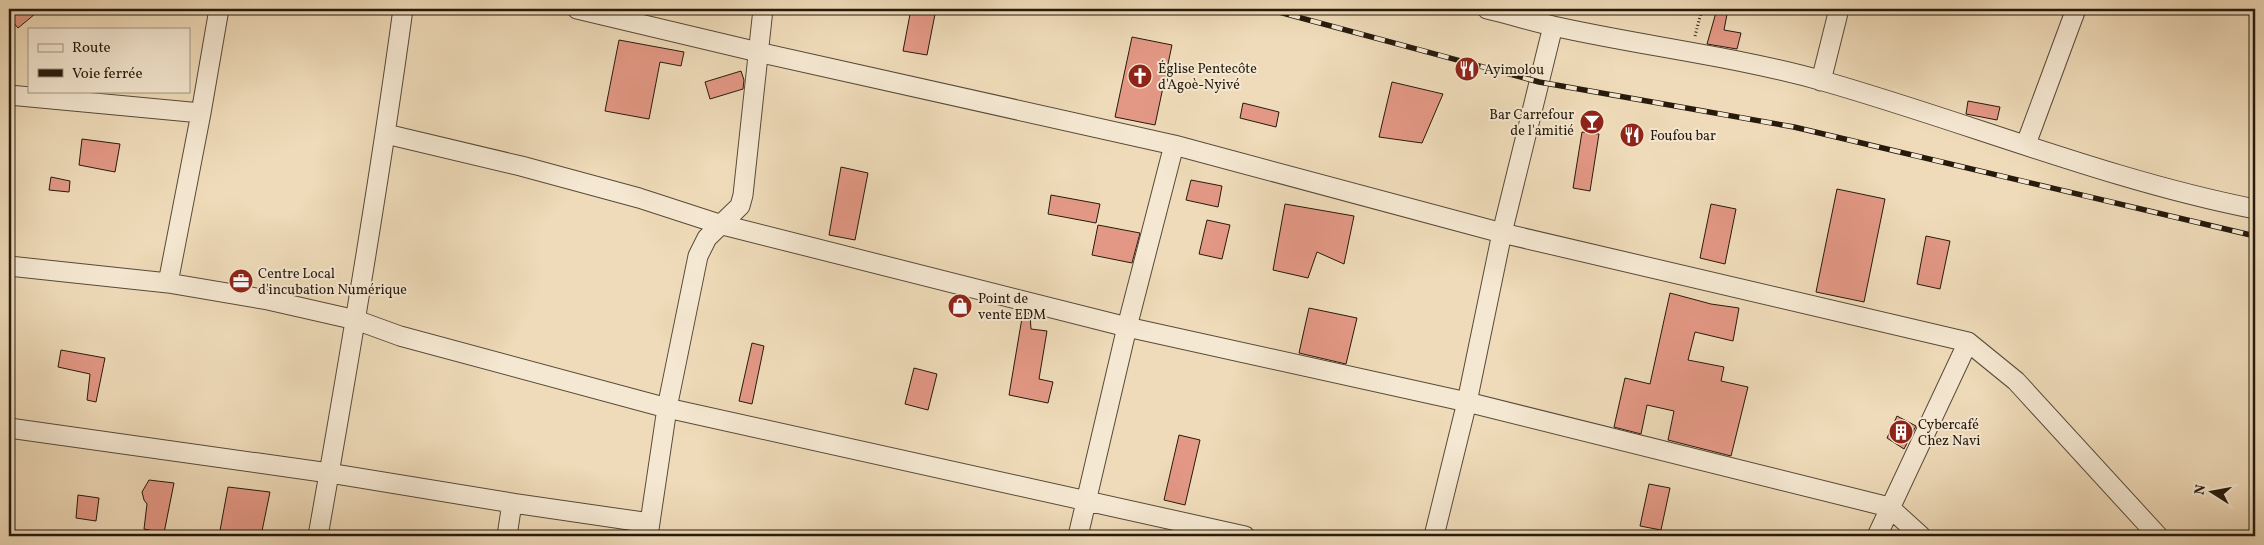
<svg xmlns="http://www.w3.org/2000/svg" width="2264" height="545" font-family="Vollkorn,serif">
<style>
.building{fill:#e39885;stroke:#261a0d}
.lines{fill:none;stroke-linecap:round;stroke-linejoin:round}
.street-casing{stroke:#584a38;stroke-width:21}
.path{stroke:#261a0d;stroke-width:3;stroke-dasharray:1 2.5;stroke-linecap:butt}
.street{stroke:#f5e8d2;stroke-width:19}
.rail-casing{stroke:#261a0d;stroke-width:5.5}
.rail{stroke:#f5e8d2;stroke-width:4;stroke-dasharray:11;stroke-linecap:butt}
.labels{text-anchor:middle;stroke-width:4;stroke-linejoin:round;paint-order:stroke}
.poi-label{font-size:14px;fill:#261a0d;stroke:#f5e8d2;text-anchor:start}
</style>
<rect width="100%" height="100%" fill="#efdbb9"/>
<filter id="stains"><feTurbulence type="fractalNoise" baseFrequency=".004" numOctaves="4"/><feColorMatrix values="0 0 0 0 .2 0 0 0 0 .09 0 0 0 0 .02 0 0 0 .5 -.17"/></filter>
<radialGradient id="worn" r=".72"><stop offset=".6" stop-color="#630" stop-opacity="0"/><stop offset="1" stop-color="#630" stop-opacity=".3"/></radialGradient>
<path class="building" d="M9,9h32l-23,19 -9,-11z
M911,9h25l-9,46 -24,-4z
M1717,9h11l-4,21 17,3 -4,16 -30,-5z
M1132,37l40,8 -17,80 -40,-8z
M619,40l65,12 -3,14 -21,-4 -11,57 -44,-8z
M741,71l3,9 -1,9 -33,10 -5,-17z
M1392,82l51,12 -21,49 -43,-6z
M1968,101l32,6 -3,13 -31,-6z
M1243,103l36,9 -3,15 -36,-9z
M1582,132l17,2 -9,57 -17,-3z
M82,139l38,5 -5,28 -36,-7z
M841,167l27,6 -13,67 -26,-5z
M51,177l19,4 -1,11 -20,-2z
M1191,180l31,6 -4,21 -32,-7z
M1837,189l48,10 -21,103 -48,-10z
M1051,195l49,9 -4,19 -48,-9z
M1285,204l69,12 -10,48 -27,-12 -9,26 -35,-8z
M1711,204l25,5 -11,55 -25,-6z
M1207,220l23,5 -8,34 -23,-5z
M1098,225l42,8 -8,30 -40,-8z
M1926,236l24,5 -10,48 -23,-5z
M1670,293l41,11 28,4 -6,33 -38,-9 -7,28 36,7 -3,14 27,6 -17,69 -63,-16 6,-29 -27,-6 -6,29 -27,-7 11,-49 25,6z
M1309,308l48,10 -11,46 -47,-11z
M1023,312l7,2 1,15 16,2 -8,48 14,3 -5,21 -39,-8z
M752,343l12,3 -12,58 -13,-3z
M61,350l44,8 -9,44 -9,-2 3,-26 -32,-7z
M914,368l23,6 -9,36 -23,-6z
M1897,416l19,10 -12,23 -17,-11z
M1179,435l21,5 -15,65 -21,-5z
M149,480l25,3 -10,50 -20,-4 3,-25 -3,-4 -2,-8z
M1649,484l21,4 -9,42 -21,-4z
M228,487l42,5 -9,44h-42z
M78,495l21,3 -3,23 -20,-3z"/>
<g class="lines">
<defs>
<path id="street" d="M577,9l181,43 416,93 328,88 466,109 48,39 142,155
M1487,9c22,5 44,12 66,17 89,20 181,30 270,55 144,41 285,99 432,128
M1821,81l18,-72
M9,95l192,18
M386,134l135,32 118,32 80,26 408,103 340,75 422,105 32,29
M2026,144l50,-135
M9,266l159,17 100,17 88,20 44,16 267,72 578,128
M168,283l33,-170 18,-104
M9,428l320,45 183,30 138,20
M318,536c31,-175 61,-350 85,-527
M507,536l5,-33
M648,536l19,-128 31,-152 9,-18 33,-32 3,-11 20,-186
M1078,536l49,-209 47,-182
M1434,536l33,-134 35,-169 51,-207
M1877,536l91,-194"/>
</defs>
<use href="#street" class="street-casing"/>
<path class="path" d="M1695,36l7,-27"/>
<use href="#street" class="street"/>
<defs>
<path id="rail" d="M1268,9l271,73 255,45 461,109"/>
</defs>
<use href="#rail" class="rail-casing"/>
<use href="#rail" class="rail"/>
</g>
<defs>
<symbol id="restaurant-disc" viewBox="-11 -11 22 22"><circle r="9.5" fill="#8f2418" stroke="#f5e8d2"/><path d="M-5-6h1v4h1v-4h1v4h1v-4h1v5L-1.5 .5V6h-2V.5L-5-1ZM5-6V6H3V1.5H1.5Q1.5-4 5-6Z" fill="#fff"/></symbol>
<symbol id="church-disc" viewBox="-11 -11 22 22"><circle r="9.5" fill="#8f2418" stroke="#f5e8d2"/><path d="M-1.2-6h2.4v3.5h3.3v2.4h-3.3V6h-2.4V-.1h-3.3v-2.4h3.3Z" fill="#fff"/></symbol>
<symbol id="bar-disc" viewBox="-11 -11 22 22"><circle r="9.5" fill="#8f2418" stroke="#f5e8d2"/><path d="M-6-5H6L.8 .8V4.5H3.5V6h-7V4.5H-.8V.8Z" fill="#fff"/></symbol>
<symbol id="office-disc" viewBox="-11 -11 22 22"><circle r="9.5" fill="#8f2418" stroke="#f5e8d2"/><path d="M-6-3h4V-5.5h4V-3h4V5H-6ZM-1-4.5V-3h2v-1.5ZM-6 0V1H6V0Z" fill="#fff"/></symbol>
<symbol id="shop-disc" viewBox="-11 -11 22 22"><circle r="9.5" fill="#8f2418" stroke="#f5e8d2"/><path d="M-5-2.5h2.3a2.7 3.5 0 0 1 5.4 0H5L5.5 6h-11ZM-1.5-2.5h3a1.5 2.3 0 0 0-3 0Z" fill="#fff"/></symbol>
<symbol id="building-disc" viewBox="-11 -11 22 22"><circle r="9.5" fill="#8f2418" stroke="#f5e8d2"/><path d="M-4-6H4V6H1V3H-1V6H-4ZM-2.5-4.3h1.7v1.8h-1.7ZM.8-4.3h1.7v1.8H.8ZM-2.5-1h1.7V.8h-1.7ZM.8-1h1.7V.8H.8Z" fill="#fff"/></symbol>
</defs>
<g fill-rule="evenodd">
<use href="#restaurant-disc" x="1453" y="55" width="28" height="28"/>
<use href="#church-disc" x="1126" y="62" width="28" height="28"/>
<use href="#bar-disc" x="1578" y="108" width="28" height="28"/>
<use href="#restaurant-disc" x="1618" y="121" width="28" height="28"/>
<use href="#office-disc" x="227" y="267" width="28" height="28"/>
<use href="#shop-disc" x="946" y="292" width="28" height="28"/>
<use href="#building-disc" x="1887" y="418" width="28" height="28"/>
</g>
<g class="labels">
<g class="poi-label">
<text x="1158" y="73">Église Pentecôte<tspan x="1158" dy="16">d'Agoè-Nyivé</tspan></text>
<text x="1484" y="74">Ayimolou</text>
<text x="1574" y="119" text-anchor="end">Bar Carrefour<tspan x="1574" dy="16">de l'amitié</tspan></text>
<text x="1650" y="140">Foufou bar</text>
<text x="258" y="278">Centre Local<tspan x="258" dy="16">d'incubation Numérique</tspan></text>
<text x="978" y="303">Point de<tspan x="978" dy="16">vente EDM</tspan></text>
<text x="1918" y="429">Cybercafé<tspan x="1918" dy="16">Chez Navi</tspan></text>
</g>
</g>
<rect width="2264" height="545" fill="none" stroke="#efdbb9" stroke-width="30"/>
<rect x="10" y="10" width="2244" height="525" fill="none" stroke="#261a0d" stroke-width="2.5"/>
<rect x="15" y="15" width="2234" height="515" fill="none" stroke="#261a0d"/>
<rect x="28" y="28" width="162" height="65" fill="#f5e8d2" stroke="#a29683"/>
<rect x="38" y="44" width="25" height="8" fill="#f5e8d2" stroke="#a29683"/>
<text x="72" y="52" font-size="15" fill="#261a0d">Route</text>
<rect x="38" y="69" width="25" height="8" fill="#261a0d" stroke="#a29683"/>
<text x="72" y="78" font-size="15" fill="#261a0d">Voie ferrée</text>
<g transform="translate(2212 492) rotate(281)" stroke="#f5e8d2" stroke-width="4" paint-order="stroke">
<path d="M0-4L9 19L0 12L-9 19Z" fill="#261a0d"/>
<text y="-8" font-size="14" font-weight="bold" text-anchor="middle" fill="#261a0d">N</text>
</g>
<rect width="100%" height="100%" filter="url(#stains)"/>
<rect width="100%" height="100%" fill="url(#worn)"/>
</svg>
